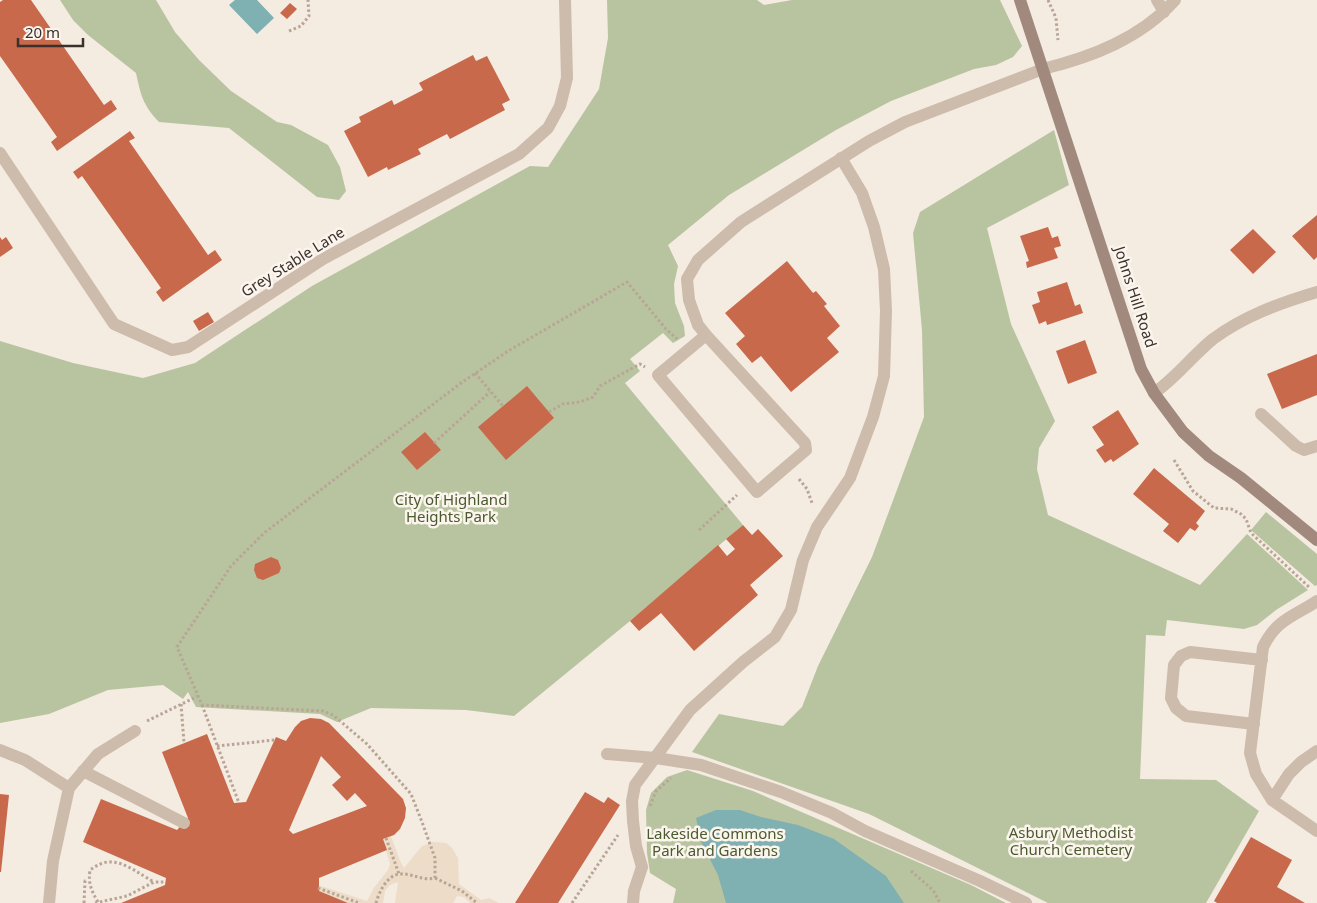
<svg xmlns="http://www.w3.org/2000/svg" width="1317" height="903" font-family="'Noto Sans',sans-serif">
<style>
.green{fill:#b8c4a0}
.plaza{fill:#ecdcc8}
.water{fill:#7fb0b2}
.building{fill:#c8694b;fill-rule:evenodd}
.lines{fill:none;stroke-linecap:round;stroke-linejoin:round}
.path{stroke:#b9a596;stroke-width:3;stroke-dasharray:2.5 2.5;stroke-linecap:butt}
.lane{stroke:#cdbbac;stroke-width:12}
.street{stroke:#cdbbac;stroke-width:12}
.secondary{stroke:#a18a7d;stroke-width:12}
.labels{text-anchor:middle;stroke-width:5;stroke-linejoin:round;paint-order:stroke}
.street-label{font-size:15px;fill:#3b302b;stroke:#fbf5ee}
.park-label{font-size:15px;fill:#4a5a2e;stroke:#fbf5ee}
</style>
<rect width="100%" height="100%" fill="#f4ebe1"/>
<path class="green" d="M60,0h96l19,32 24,28 32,31 46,31 14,3 37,20 12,22 6,24 -7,9 -22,-3 -88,-69 -70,-6c-16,-17 -18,-26 -23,-49l-48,-38 -15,-15z
M607,0h150l7,5 28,-5h208l22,46 -9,11 -17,8 -22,4 -83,32 -55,29 -107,65 -61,50 10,21 -4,18 1,19 9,23 1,10 -12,7 -10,-10 -33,26 10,12 -15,12 118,142 -113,96 -116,95 -48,-6 -95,-2 -34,14 -17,-8 -124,-7 -8,-15 -5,7 -20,-14 -55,5 -59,24 -49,9v-382l73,22 70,15 52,-15 117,-77 218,-120 18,1 51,-78 9,-51z
M1054,130l15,55 -82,43 24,96 44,97 -16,27 -2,21 11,46 152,70 47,-51 61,56 -32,20 -19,15 -13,4 -77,-9 -2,16 -19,-1 -6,144 76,1 43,31 -53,92h-158l-179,-89 -177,-62 27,-38 64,12 19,-19 16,-41 54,-109 52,-140 -2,-87 -9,-97 7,-21z
M1266,512l51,42v31l-2,1 -64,-56z
M687,770l66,21 218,94 35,18h-333l3,-14 -26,-16 -3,-20 -1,-43 5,-17 16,-16z"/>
<path class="plaza" d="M391,836l9,25 4,7 18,-22 11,-4 13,1 6,5 6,10 1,26 22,16 8,-2 10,5h-29l-6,-6 -7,-1 -4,7h-58l3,-21 -8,3 -5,6 -2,12h-35l-29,-12 -1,-6 49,16 7,-13 14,-18 2,-6 -7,-25z"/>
<path class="water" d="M235,0h22l17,18 -17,16 -28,-29z
M716,810h24l21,7 37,8 36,14 52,37 18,27h-178l-8,-28 -17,-33 -5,-24z"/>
<path class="building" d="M3,0h28l73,105 7,-5 6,9 -60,42 -6,-9 6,-5 -57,-81v-54z
M290,3l7,6 -10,10 -7,-6z
M473,55l3,6 11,-5 23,44 -8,4 3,6 -55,29 -3,-5 -29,15 3,5 -33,16 -1,-3 -19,10 -24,-46 17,-9 -2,-5 33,-17 2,5 29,-15 -4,-7z
M130,131l5,7 -6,3 79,114 7,-5 7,10 -59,42 -7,-10 5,-4 -79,-112 -4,3 -5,-7z
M1317,215v42l-3,3 -22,-24z
M1048,227l4,11 6,-2 3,10 -7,2 4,10 -31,10 -1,-6 3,-1 -9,-25z
M1253,229l23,23 -23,22 -23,-24z
M0,237l2,3 4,-3 7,11 -13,9z
M787,261l26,32 3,-2 11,13 -3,2 16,20 -13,12 12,14 -48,40 -30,-36 -9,7 -16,-19 9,-8 -20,-23z
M1067,282l8,24 5,-2 3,9 -36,12 -1,-4 -7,3 -7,-19 8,-3 -3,-10z
M208,312l6,10 -15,9 -6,-10z
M1085,340l12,33 -29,11 -12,-33z
M1317,354v41l-35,14 -15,-35z
M527,386l27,32 -48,42 -28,-33z
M1118,410l21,34 -26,18 -2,-3 -6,4 -9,-13 8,-5 -12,-18z
M425,432l16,18 -24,20 -16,-18z
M1154,468l51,43 -9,12 3,3 -4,5 -5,-3 -12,15 -15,-12 6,-7 -36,-30z
M743,525l9,10 6,-6 25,27 -33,29 8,10 -64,56 -33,-38 -22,18 -9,-10 88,-76 9,11 8,-7 -9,-10z
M271,557l7,3 3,8 -2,5 -16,7 -6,-2 -3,-8 1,-6z
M310,718l11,1 8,4 74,76 3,9 -1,10 -5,11 -6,6 -11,4 4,11 -68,28v13l29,12h-227l44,-18 1,-7 -83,-36 18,-43 76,31 11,-12 -26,-66 45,-18 27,69 12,-1 30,-65 10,4 9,-14 6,-6zM321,756l20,21 -9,8 15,16 8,-8 12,13 -74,28 -4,-4z
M585,792l19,11 4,-6 12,8 -62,98h-43z
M0,794l9,1 -8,77h-1z
M1251,837l41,23 -15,27 28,16h-88l-3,-2z"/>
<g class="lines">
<path class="path" d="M1048,0l8,18 2,22
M289,31l12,-5 8,-10 -1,-16
M475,373l28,33
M549,412l14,-8 17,-2 13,-5 7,-11 40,-22 5,3
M434,443l56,-51
M1174,460l19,31 21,17 17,1 10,5 5,5 5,14 58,54
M799,479l8,10 5,14
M699,530l38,-35
M181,704l3,39
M202,705l37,98
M147,721l51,-25
M217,746l58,-6
M650,806l6,-15 15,-13
M386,838l13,36
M911,871l22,19 7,13
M435,878l27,13 15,12
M318,888l41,15
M98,902c-7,-12 -10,-19 -8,-32 6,-4 12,-8 19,-8 15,-1 32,13 45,20
M84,903l1,-22h3
M95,903l32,-7 27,-14h11
M376,903c3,-11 11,-28 24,-29 12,-1 21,7 35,4v-20l-13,-36 -11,-28 -44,-50 -34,-29 -10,-4 -121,-6 -25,-58 54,-81 33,-33 197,-150 47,-32 119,-69 39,47 11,10
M572,903l46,-68"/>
<path class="lane" d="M0,153l114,171 58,26 16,-3 135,-88 196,-105 29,-26 12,-22 7,-28 -2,-78
M706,335l99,108 1,7 -49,42 -99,-117 48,-40 -8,-10 -9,-25 -2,-21 11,-19 43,-38 128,-81 36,-19 138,-53c49,-12 98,-31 132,-69
M1261,414l35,32 8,4 13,-4
M1317,601c-24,16 -40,18 -54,46l-13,106 6,21 16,26 45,31
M1254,724l-68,-8 -10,-8 -5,-10 3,-33 7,-9 9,-4 72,8
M0,750l25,10 44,28
M83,771l101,52
M1272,800l17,-26 12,-12 16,-11
M49,903l4,-42 16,-73 29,-34 37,-23
M633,903l1,-12 8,-24 -6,-21 -3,-25 -1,-20 3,-16 55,-75 53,-48 32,-25 16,-27 12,-50 14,-33 33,-49 23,-61 11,-41 2,-65 -2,-42 -10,-42 -12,-34 -21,-35"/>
<path class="street" d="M1157,0l7,12
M1154,393c22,-15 38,-37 59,-54 31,-23 67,-36 104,-47
M607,754l49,4 45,7 80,27 51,21 33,18 115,50 46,22"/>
<path class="secondary" d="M1020,0l121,369 13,24 29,39 26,24 32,22 76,62"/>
</g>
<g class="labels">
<g class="street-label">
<text transform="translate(293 262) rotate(-32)" y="5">Grey Stable Lane</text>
<text transform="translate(1135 297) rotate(72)" y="5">Johns Hill Road</text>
</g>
<g class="park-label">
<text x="451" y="505">City of Highland<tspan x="451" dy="17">Heights Park</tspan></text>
<text x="1071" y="838">Asbury Methodist<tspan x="1071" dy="17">Church Cemetery</tspan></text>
<text x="715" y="839">Lakeside Commons<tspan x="715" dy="17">Park and Gardens</tspan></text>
</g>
</g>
<path d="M18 38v8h65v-8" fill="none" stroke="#3b302b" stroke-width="2.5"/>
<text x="25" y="38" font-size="15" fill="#3b302b" stroke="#fbf5ee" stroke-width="4" paint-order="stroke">20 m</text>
</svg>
